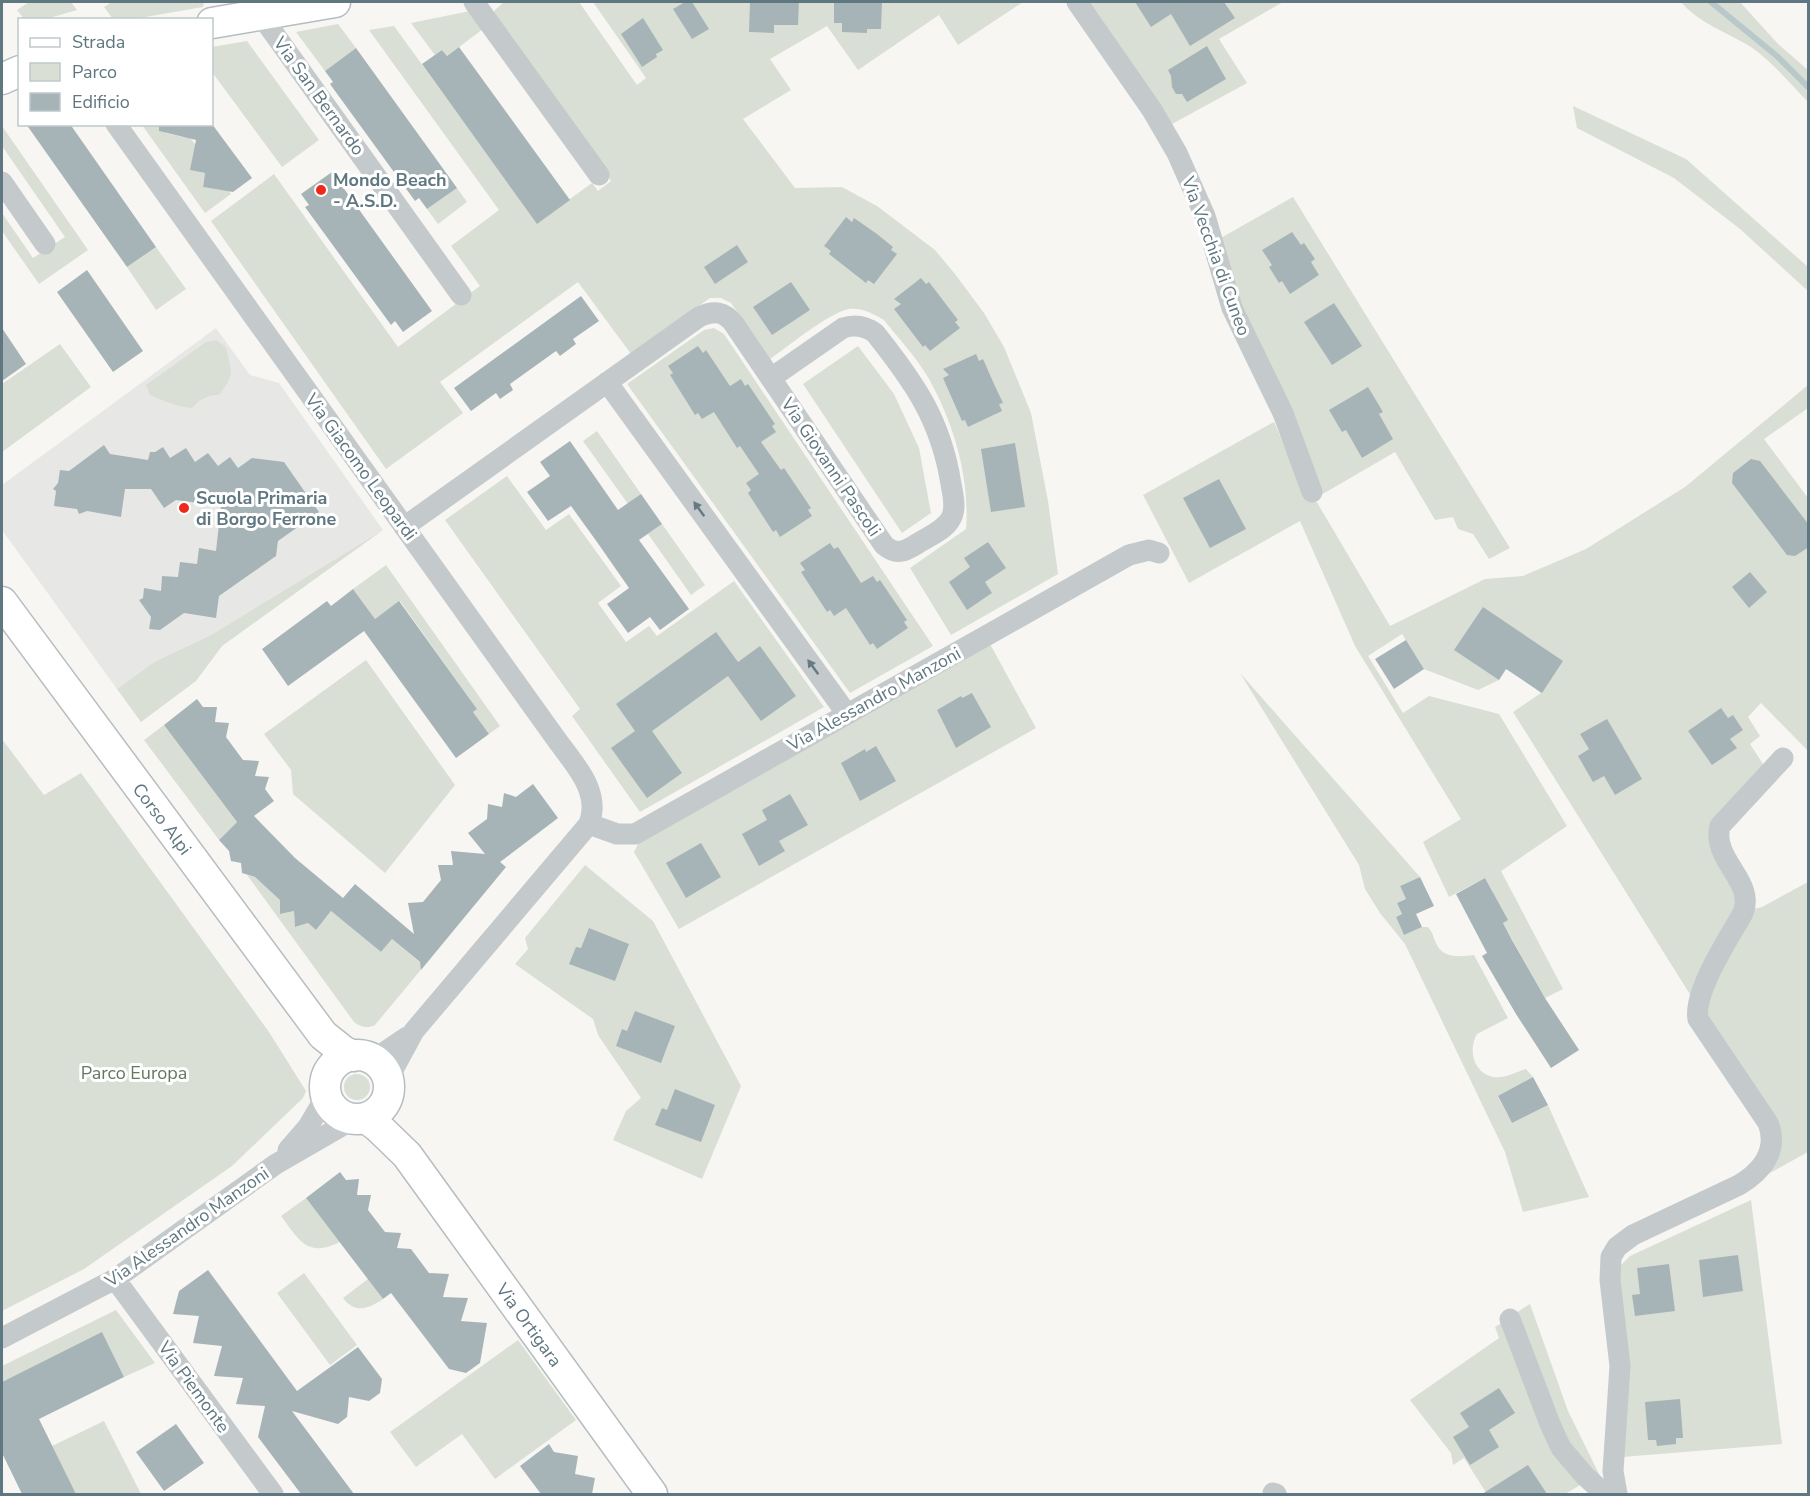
<svg xmlns="http://www.w3.org/2000/svg" width="1810" height="1496" font-family="'Nunito Sans',sans-serif">
<style>
.built{fill:#e7e8e6}
.green{fill:#d9dfd4}
.lines{fill:none;stroke-linecap:round;stroke-linejoin:round}
.stream{stroke:#b9c9cb;stroke-width:6}
.building{fill:#a7b4b7}
.secondary-casing{stroke:#b6bdc0;stroke-width:33}
.street{stroke:#c4c9cb;stroke-width:21}
.secondary{stroke:#fff;stroke-width:30}
.oneway{fill:#647b84}
.poi-dot{fill:#ee291b;stroke:#fff;stroke-width:2}
.labels{text-anchor:middle;stroke-width:6;stroke-linejoin:round;paint-order:stroke}
.street-label{font-size:18px;fill:#5f7780;stroke:#fff}
.poi-label{font-size:18px;font-weight:bold;fill:#5f7780;stroke:#fff;text-anchor:start}
.park-label{font-size:18px;fill:#67785f;stroke:#fff}
</style>
<rect width="100%" height="100%" fill="#f7f6f3"/>
<path class="built" d="M216,328l34,47 29,8 104,147 -172,105 -57,27 -37,27 -115,-159v-45z"/>
<path class="green" d="M29,2h42l6,8 -31,9h-22l-7,-9z
M112,2h92l-1,5 -69,12h-21l-9,-12z
M504,2h75l58,83 9,-7 -53,-76h430l-65,43 -19,-30 -81,55 -31,-44 -57,33 21,31 -48,29 52,69 47,-1 35,19 58,44 20,24 29,39 20,34 27,66 17,88 10,73 -107,61 -41,-67 56,-39c4,-51 -12,-105 -37,-150 -12,-21 -30,-40 -45,-59 -10,-6 -22,-13 -35,-11 -21,4 -60,37 -79,50l-39,-56 -10,-5h-11l-79,56 -53,-72 -138,100 23,31 -77,56 -175,-248 63,-47 124,173 82,-61 -29,-40 48,-36 -130,-180 25,-4 143,197 55,-40 6,8 13,-10 -116,-164 -1,-6z
M1087,2h196l-64,37 28,44 -75,41z
M1681,2h59l38,42 30,26v32c-18,-18 -35,-40 -57,-55 -24,-15 -51,-23 -70,-45z
M470,11l13,18 -36,27 -5,-6 -7,5 -24,-32z
M338,24l18,24 -31,23 -29,-39z
M247,41l72,99 -37,27 -70,-95v-25z
M1573,106l113,53 122,108v24l-68,-62 -66,-51 -97,-50z
M142,125h25l-2,8 18,4 4,-3 12,15 -5,4 -3,17 14,3 -2,14 18,3 5,-3 5,7 -26,19z
M2,126l86,124 -49,34 -37,-53v-18l31,45 32,-21 -63,-91z
M457,188l10,14 -29,22 -11,-15z
M1293,197l217,351 -21,11 -16,-25 -15,-5 -5,-12 -18,3 -40,-68 -74,43 -79,-182 -23,-74z
M156,247l30,42 -30,21 -29,-43z
M714,328l10,6 209,312 -83,47 -223,-309 77,-54z
M216,340l10,7c5,25 10,26 -7,48 -11,-1 -20,5 -27,13 -14,-1 -28,-7 -42,-13l-4,-10 60,-43z
M60,344l31,43 -89,65v-68z
M858,346l36,48 25,54 12,65 -29,20 -99,-149z
M1808,385v23l-44,31 44,59v253l-47,-48 -13,14 12,19 -10,8 15,23 -48,51 21,77 1,15 -48,86 -178,-284 28,-19 -21,-15 -7,-20 -14,22 -21,10 -54,-21 -22,-35 -34,22 35,57 26,-17 70,18 68,112 -66,45 62,118 -18,9 -42,-75 4,-3 -18,-26 4,-2 -8,-14 -36,19 -26,-55 38,-23 -106,-173 -55,-125 -111,62 -46,-88 131,-73 34,80 7,-3 75,127 95,-47 38,-3 63,-27 99,-62z
M597,431l44,63 -13,10 -45,-63z
M507,476l39,54 23,-16 52,72 -23,17 28,39 23,-16 8,10 77,-55 90,126 -184,105 -68,-96 8,-7 -135,-189z
M662,524l43,61 -14,10 -43,-61z
M383,530l-161,116 -26,35 -55,41 -24,-33 37,-27 57,-27z
M386,565l114,161 -11,8 -16,-22 4,-3 -77,-108 -25,18 -22,-30z
M990,644l46,84 -357,201 -45,-77 5,-10z
M366,660l89,125 -70,88 -92,-79 -2,-24 -27,-36z
M1240,673l180,204 -20,9 6,13 -9,4 5,11 -6,3 8,18 18,-8h6c6,7 5,11 9,18 6,13 24,12 37,10l34,63 -31,16c-9,15 -4,39 16,43 10,2 23,-5 33,-8l7,8 -35,20 14,26 36,-18 41,92 -66,15 -18,-60 -100,-208 -25,-31 -15,-24 -6,-24z
M164,725l73,97 -18,18 -75,-100z
M2,739l42,56 37,-22 188,259 37,59 -3,7 -71,68 -148,103 -82,42z
M585,865l68,56 88,165 -39,93 -89,-39 13,-29 15,-13 -43,-63 -5,-16 -78,-55 13,-15 -3,-11z
M247,875l8,2 25,22v15l14,-3 1,16 13,-4 8,7 15,-19 50,41 11,-13 32,27 -49,59c-8,4 -14,2 -21,-3z
M1808,882v270l-40,22c9,-14 14,-24 13,-40l-75,-115 -2,-15 46,-94 12,-3z
M344 1087a13 13 0 1 1 26 0a13 13 0 1 1-26 0Z
M306,1198l34,44c-33,16 -40,-1 -59,-26z
M1751,1200l31,244 -160,13 -3,-170 1,-21 10,-10z
M304,1273l53,72 -27,20 -53,-72z
M368,1279l15,20c-15,10 -28,15 -40,-1z
M1530,1304l38,107 37,75 -41,-48 -48,-125z
M116,1310l39,53 -31,14 -22,-44 -100,49v-16z
M1504,1321l78,163 -17,10h-78l-23,-36 -11,7 -2,-12 -41,-53 89,-62 -4,-11z
M518,1340l58,80 -81,59 -33,-45 -46,33 -26,-35z
M104,1421l37,73h-65l-24,-48z"/>
<g class="lines">
<path class="stream" d="M1711,2l67,55 30,30"/>
</g>
<path class="building" d="M685,2h7l17,27 -17,10 -19,-30z
M750,2h49l-1,23h-24v8l-25,-1z
M834,2h48l-1,27h-14v4l-25,-1v-9h-8z
M1135,2h89l11,16 -45,28 -19,-32 -20,13z
M643,18l20,32 -7,4 1,3 -15,10 -21,-33z
M1207,46l19,33 -39,23 -5,-8h-6l-4,-7 -1,-11 -3,-6z
M459,47l111,153 -33,24 -115,-160 20,-14 5,6z
M356,48l101,140 -30,21 -8,-11 -4,3 -85,-117 3,-2 -8,-11z
M26,124h44l86,123 -29,20z
M159,124h53l40,54 -19,14 -30,-5 2,-14 -15,-3 6,-30 -37,-9z
M332,172l100,139 -29,21 -8,-11 -4,4 -86,-118 4,-2 -8,-11z
M846,217l6,5 2,-4 23,16 16,13 -2,3 6,4 -23,30 -6,-4 -2,3 -37,-29 2,-3 -7,-5z
M1292,232l9,13 3,-2 11,16 -4,3 8,13 -29,19 -8,-13 -3,2 -10,-16 3,-2 -10,-15z
M737,245l11,17 -33,22 -11,-17z
M87,270l56,81 -30,21 -56,-80z
M921,278l5,6 3,-2 29,38 -3,2 5,6 -30,23 -5,-6 -2,2 -29,-38 7,-5 -7,-5z
M791,282l19,28 -38,25 -19,-28z
M581,296l18,25 -26,18 3,5 -16,12 -4,-5 -46,33 3,6 -13,9 -4,-6 -25,18 -17,-23z
M1334,303l28,43 -30,19 -28,-43z
M2,328l24,36 -24,17z
M698,346l5,7 3,-3 24,36 11,-7 4,7 3,-2 27,40 -3,2 4,6 -15,10 20,28 3,-2 27,40 -3,2 4,6 -32,21 -4,-7 -3,2 -25,-39 3,-3 -5,-7 13,-9 -19,-28 -3,2 -23,-36 -12,7 -4,-6 -3,2 -25,-40 3,-2 -5,-7z
M976,354l3,7 4,-2 11,25 9,19 -4,1 3,7 -34,16 -3,-7 -3,1 -19,-43 6,-3 -6,-6z
M1368,387l15,25 -4,2 14,25 -31,19 -16,-28 -4,2 -13,-22z
M570,441l48,69 23,-16 21,30 -23,16 50,69 -29,21 -10,-13 -22,16 -21,-29 22,-16 -32,-46 -26,-36 -23,15 -21,-29 23,-16 -10,-14z
M1015,443l10,64 -34,5 -10,-63z
M104,445l6,9 38,6 2,-8h5l8,-5 7,11 16,-10 9,14 13,-9 10,13 12,-9 8,11 14,-10 32,4 35,50 -41,29 -2,15 -57,40 -3,22 -32,-5 -24,17 -11,-1 2,-12 -12,-17 4,-2 1,-10 17,3 1,-15 16,1 2,-15 17,2 2,-16 17,3 5,-45 -45,-6 -12,8 -13,-19h-26l-4,28 -34,-6 -8,3 -2,-5 -23,-3 2,-15 -3,-2 5,-6 2,-13 9,1z
M1751,459l9,2 49,64v22l-14,9 -8,-1 -55,-72 1,-10z
M1219,479l27,50 -36,19 -27,-50z
M988,542l18,26 -21,14 7,11 -25,17 -18,-28 21,-15 -6,-9z
M830,543l4,6 4,-2 23,36 12,-7 4,6 3,-2 27,40 -3,2 4,6 -31,21 -4,-6 -3,2 -24,-37 -12,8 -4,-6 -3,2 -26,-40 4,-2 -5,-7z
M1750,572l17,20 -18,16 -17,-21z
M353,589l22,30 24,-18 78,108 -4,3 16,22 -33,24 -92,-127 -76,55 -26,-37 65,-48 4,5z
M1483,607l80,54 -21,32 -36,-24 -7,11 -45,-30z
M716,632l22,30 22,-16 36,50 -35,25 -33,-45 -76,55 30,42 -35,25 -36,-50 24,-17 -19,-27z
M1406,640l18,29 -30,20 -19,-30z
M972,693l19,34 -35,21 -19,-38 24,-14 1,2z
M197,699l6,8h14l-2,15 14,1 -3,14 17,23 16,1 -4,15 14,1 -4,12 9,12 -20,15 41,42 48,40 12,-14 59,50 -6,-31 15,-1 18,-22 -3,-15h15l-2,-14 34,3 -17,-21 19,-14 1,-15 14,3 2,-14 12,4 17,-13 25,34 -58,44 6,5 -85,103 -1,-8 -28,-23 -11,13 -50,-41 -15,19 -8,-7 -13,4 -1,-16 -14,3v-14l-25,-23 -13,-4 -1,-10 -10,-2 -2,-10 -10,-11 18,-18 -73,-97z
M1721,708l7,10 5,-3 10,15 -13,9 7,9 -25,17 -24,-34z
M1607,719l35,60 -27,16 -11,-19 -11,6 -15,-26 11,-7 -9,-15z
M876,746l20,35 -36,20 -19,-38 24,-14 1,3z
M790,794l18,31 -29,16 6,10 -26,15 -17,-32 25,-14 -5,-10z
M701,843l20,34 -35,21 -20,-35z
M1420,877l14,29 -18,8 6,13 -18,8 -8,-18 6,-3 -5,-11 9,-4 -6,-13z
M1485,878l23,42 -5,3 9,17 33,58 34,52 -28,18 -35,-54 -34,-58 5,-3 -31,-59z
M589,928l40,16 -14,37 -46,-17 7,-17 5,1z
M635,1011l40,15 -14,37 -45,-17 6,-17 5,2z
M1533,1077l15,28 -36,18 -14,-27z
M675,1089l40,16 -14,37 -46,-17 7,-17 5,2z
M340,1172l6,8 13,-1 -2,16h14l-3,15 17,22 16,1 -4,15 14,1 18,24 20,1 -6,23 25,1 -7,23 26,2 -7,40 -14,10 -17,-4 -58,-76 -8,6 -77,-101z
M1738,1255l5,36 -40,6 -4,-37z
M1669,1264l6,47 -40,5 -3,-21 8,-1 -3,-26z
M208,1270l89,121 61,-44 24,32 -2,14 -11,8 -20,-4 -2,20 -9,7 -46,-13 62,83h-53l-43,-57 7,-31 -29,-2 7,-26 -29,-2 8,-30 -29,-3 6,-27 -26,-2 6,-23z
M102,1332l22,45 -85,42 37,75h-54l-20,-41v-71z
M1499,1388l16,25 -26,17 10,17 -29,18 -17,-28 16,-10 -9,-14z
M1680,1399l3,39h-7v6l-19,2 -1,-6h-8l-3,-38z
M176,1424l28,39 -40,28 -28,-39z
M549,1444l5,8 24,4 -3,18 20,4 -3,16h-51l-21,-28z
M1528,1465l19,29h-65z"/>
<g class="lines">
<defs>
<path id="secondary" d="M212,23l123,-21
M2,79l18,-8
M2,602l321,433 20,16 10,5
M325 1087a32 32 0 1 1 64 0a32 32 0 1 1-64 0Z
M366,1118l11,8 30,29 245,339"/>
</defs>
<use href="#secondary" class="secondary-casing"/>
<path class="street" d="M474,2l125,173
M1077,2l75,108 25,43 28,63 27,92 51,105 29,79
M260,14l201,281
M116,124l438,612c18,26 48,54 35,88l-175,207 -26,48
M2,182l43,62
M607,382l240,332
M404,527l295,-210c15,-7 25,-6 35,7l150,221c14,12 23,5 36,-3 10,-6 24,-12 30,-22 7,-10 3,-25 1,-36 -10,-64 -37,-102 -76,-151 -10,-7 -20,-9 -32,-5l-72,50
M589,824l28,10h18l494,-279 20,-5 10,3
M373,1060l34,-23
M288,1150l20,-23 18,-31
M115,1279l158,215
M1510,1319l40,105 11,24 24,28 20,18
M2,1338l113,-59 161,-115 78,-45
M1273,1493l3,1
M1617,1494l-4,-23 7,-105 -10,-86 1,-23 6,-10 16,-12 106,-50c23,-14 40,-34 29,-62l-70,-104c-5,-27 31,-81 45,-106 13,-32 -32,-53 -23,-87l63,-68"/>
<use href="#secondary" class="secondary"/>
</g>
<defs><path id="oneway-solid" d="M-6-.8H1V-3.2L6.5 0L1 3.2V.8H-6Z" transform="scale(1.5)"/></defs>
<g class="oneway">
<use href="#oneway-solid" transform="translate(699 509) rotate(-126)"/>
<use href="#oneway-solid" transform="translate(813 667) rotate(-126)"/>
</g>
<g class="poi-dot">
<circle cx="321" cy="190" r="6"/>
<circle cx="184" cy="508" r="6"/>
</g>
<g class="labels">
<g class="street-label">
<text transform="translate(319 96) rotate(54)" y="6">Via San Bernardo</text>
<text transform="translate(1216 256) rotate(70)" y="6">Via Vecchia di Cuneo</text>
<text transform="translate(361 467) rotate(54)" y="6">Via Giacomo Leopardi</text>
<text transform="translate(831 467) rotate(56)" y="6">Via Giovanni Pascoli</text>
<text transform="translate(874 699) rotate(-29)" y="6">Via Alessandro Manzoni</text>
<text transform="translate(162 819) rotate(53)" y="6">Corso Alpi</text>
<text transform="translate(187 1227) rotate(-35)" y="6">Via Alessandro Manzoni</text>
<text transform="translate(529 1325) rotate(54)" y="6">Via Ortigara</text>
<text transform="translate(194 1387) rotate(54)" y="6">Via Piemonte</text>
</g>
<g class="poi-label">
<text x="333" y="186">Mondo Beach<tspan x="333" dy="21">- A.S.D.</tspan></text>
<text x="196" y="504">Scuola Primaria<tspan x="196" dy="21">di Borgo Ferrone</tspan></text>
</g>
<g class="park-label">
<text x="134" y="1079">Parco Europa</text>
</g>
</g>
<rect width="1810" height="1496" fill="none" stroke="#5f7780" stroke-width="6"/>
<rect x="18" y="18" width="195" height="108" fill="#ffffff" stroke="#bfc9cc" stroke-width="1.5"/>
<rect x="30" y="38" width="30" height="9" fill="#ffffff" stroke="#bfc9cc" stroke-width="1.5"/>
<text x="72" y="48" font-size="18" fill="#5f7780">Strada</text>
<rect x="30" y="63" width="30" height="18" fill="#d9dfd4" stroke="#bfc9cc" stroke-width="1.5"/>
<text x="72" y="78" font-size="18" fill="#5f7780">Parco</text>
<rect x="30" y="93" width="30" height="18" fill="#a7b4b7" stroke="#bfc9cc" stroke-width="1.5"/>
<text x="72" y="108" font-size="18" fill="#5f7780">Edificio</text>
</svg>
